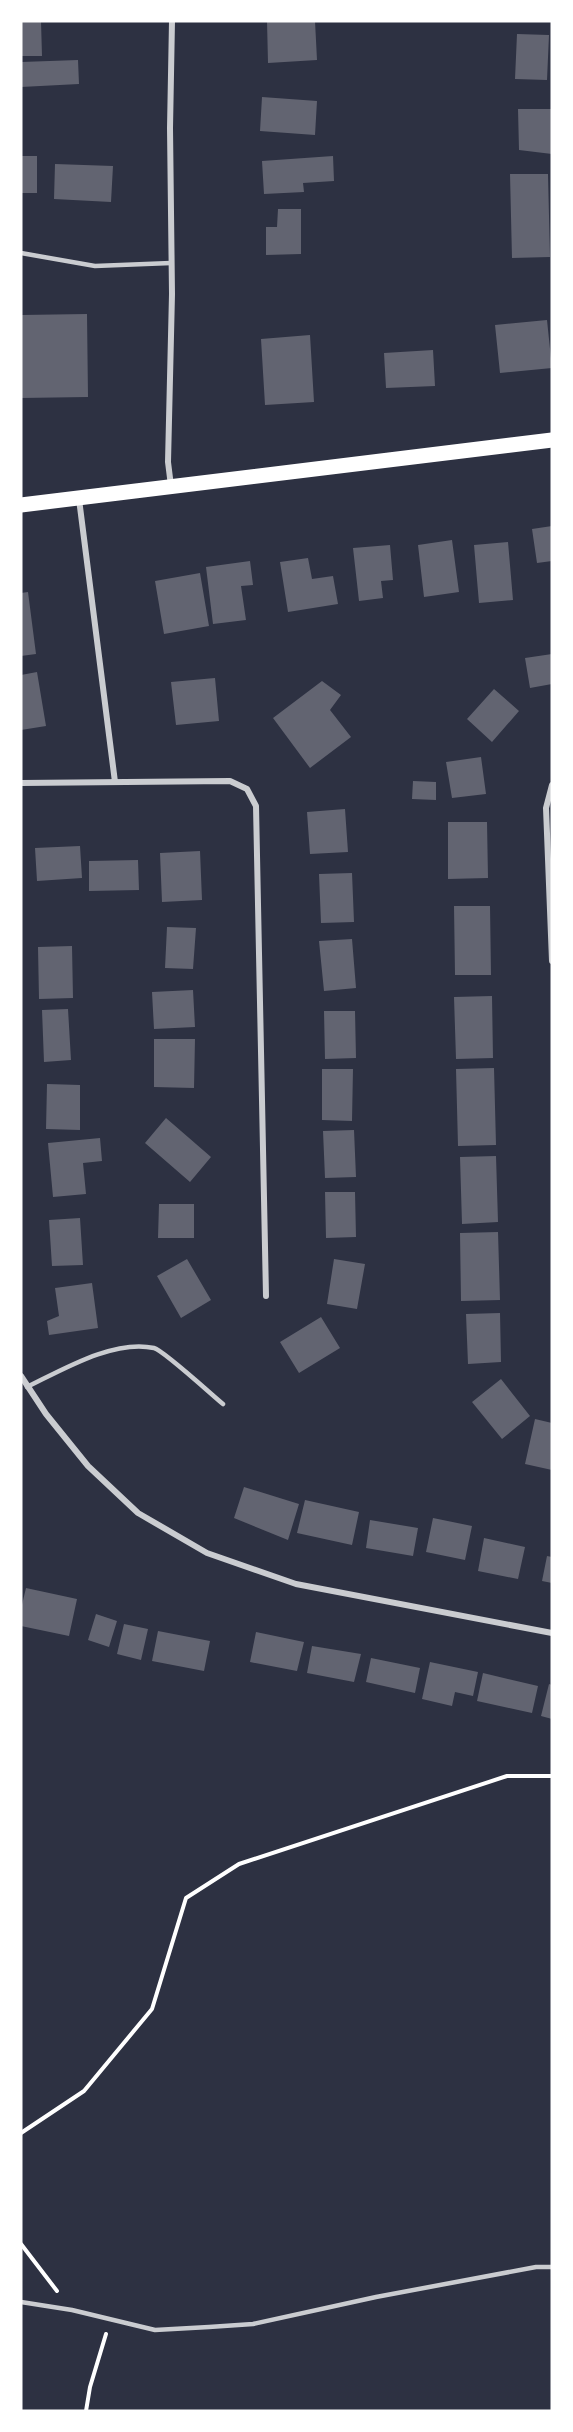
<svg xmlns="http://www.w3.org/2000/svg" width="573" height="2432" font-family="'Space Grotesk',sans-serif">
<style>
.building{fill:#626471}
.lines{fill:none;stroke-linecap:round;stroke-linejoin:round}
.path{stroke:#fff;stroke-width:4}
.service{stroke:#caccd0;stroke-width:4.5}
.minor{stroke:#caccd0;stroke-width:6}
.primary{stroke:#fff;stroke-width:15}
</style>
<rect width="100%" height="100%" fill="#2d3142"/>
<path class="building" d="M21,21h20l1,35h-21z
M267,21h48l2,39 -49,3z
M517,34l32,1 -2,45 -32,-1z
M78,60l1,24 -58,3v-25z
M262,97l55,4 -2,34 -55,-4z
M518,109h34v45l-33,-4z
M21,156h16v37h-16z
M333,156l1,25 -31,2 1,9 -40,2 -2,-33z
M55,164l58,2 -2,36 -57,-3z
M510,174h38l2,83 -38,1z
M278,209h23v45l-35,1v-28h11z
M87,314l1,83 -67,1v-83z
M547,320l5,48 -52,5 -5,-48z
M310,335l4,67 -49,3 -4,-66z
M433,350l2,36 -49,2 -2,-35z
M552,526v35l-15,2 -5,-34z
M452,540l7,52 -35,5 -6,-52z
M508,542l5,58 -34,3 -5,-58z
M390,545l3,35 -12,1 2,17 -24,3 -6,-53z
M308,558l4,21 21,-3 5,28 -50,8 -8,-50z
M250,561l3,24 -12,1 5,34 -33,4 -7,-57z
M200,573l9,53 -45,8 -9,-53z
M28,592l8,62 -15,2v-63z
M552,654v30l-22,4 -5,-30z
M37,672l9,54 -25,4v-55z
M215,678l4,43 -43,4 -5,-43z
M322,681l19,14 -11,15 21,27 -41,31 -37,-50z
M494,689l25,22 -27,31 -25,-23z
M481,757l5,37 -34,4 -6,-36z
M413,781l23,1v18l-24,-1z
M345,809l3,43 -38,2 -3,-42z
M448,822h39l1,56 -40,1z
M80,846l2,32 -45,3 -2,-33z
M200,851l2,49 -40,2 -2,-49z
M138,860l1,30 -50,1v-30z
M352,873l2,49 -33,1 -2,-49z
M454,906h36l1,69h-36z
M167,927l29,1 -3,41 -28,-1z
M352,939l4,49 -32,3 -5,-50z
M72,946l1,52 -34,1 -1,-52z
M193,990l2,37 -41,2 -2,-37z
M492,996l1,62 -37,1 -2,-62z
M68,1009l3,51 -27,2 -2,-52z
M324,1011h31l1,47 -31,1z
M154,1039h41l-1,49 -40,-1z
M494,1068l2,77 -38,1 -2,-77z
M322,1069h31l-1,52 -30,-1z
M47,1084l33,1v45l-34,-1z
M166,1118l45,39 -21,25 -45,-39z
M354,1130l2,47 -31,1 -2,-47z
M100,1138l2,23 -19,2 3,31 -33,3 -5,-54z
M496,1156l2,66 -36,2 -2,-67z
M325,1192h30l1,45 -30,1z
M159,1204h35v34h-36z
M80,1218l3,47 -31,1 -3,-46z
M498,1232l2,68 -39,1 -1,-68z
M187,1259l24,41 -30,18 -24,-42z
M334,1259l31,5 -8,45 -30,-5z
M92,1283l6,45 -49,7 -2,-14 12,-5 -4,-28z
M500,1313l1,49 -33,2 -2,-50z
M321,1317l19,31 -41,25 -19,-31z
M501,1379l29,37 -28,23 -30,-37z
M535,1419l17,4v47l-27,-6z
M244,1487l55,17 -11,36 -54,-22z
M305,1500l54,12 -7,33 -55,-12z
M433,1518l39,8 -7,34 -39,-8z
M370,1520l48,8 -5,28 -47,-8z
M484,1538l41,9 -7,32 -40,-8z
M547,1556l5,1v26l-10,-2z
M26,1588l51,11 -8,37 -48,-10v-17z
M96,1614l21,7 -8,26 -21,-7z
M124,1624l24,5 -7,31 -24,-6z
M158,1631l52,10 -6,30 -52,-10z
M256,1632l48,10 -7,29 -47,-9z
M312,1646l49,8 -7,28 -47,-9z
M371,1658l49,10 -5,25 -49,-11z
M430,1662l48,10 -5,24 -18,-4 -3,14 -30,-7z
M483,1673l55,13 -6,27 -55,-12z
M549,1684l3,1v34l-11,-3z"/>
<g class="lines">
<path class="path" d="M21,2133l63,-42 68,-82 34,-111 53,-34 268,-88h45
M21,2244l36,47
M86,2411l4,-24 16,-53"/>
<path class="service" d="M21,253l74,13 76,-3
M27,1387c35,-17 87,-48 127,-39 9,2 58,47 69,56
M21,2302l51,8 83,20 54,-3 44,-3 123,-27 160,-30h16"/>
<path class="minor" d="M171,486l-3,-24 4,-168 -2,-166 2,-107
M79,499l36,283
M21,783l209,-2 17,8 9,17 10,490
M552,785l-6,23 6,153
M21,1376l25,38 42,52 50,47 69,40 89,31 256,49"/>
<path class="primary" d="M21,505l531,-65"/>
</g>
<rect width="573" height="2432" fill="none" stroke="#ffffff" stroke-width="45"/>
</svg>
